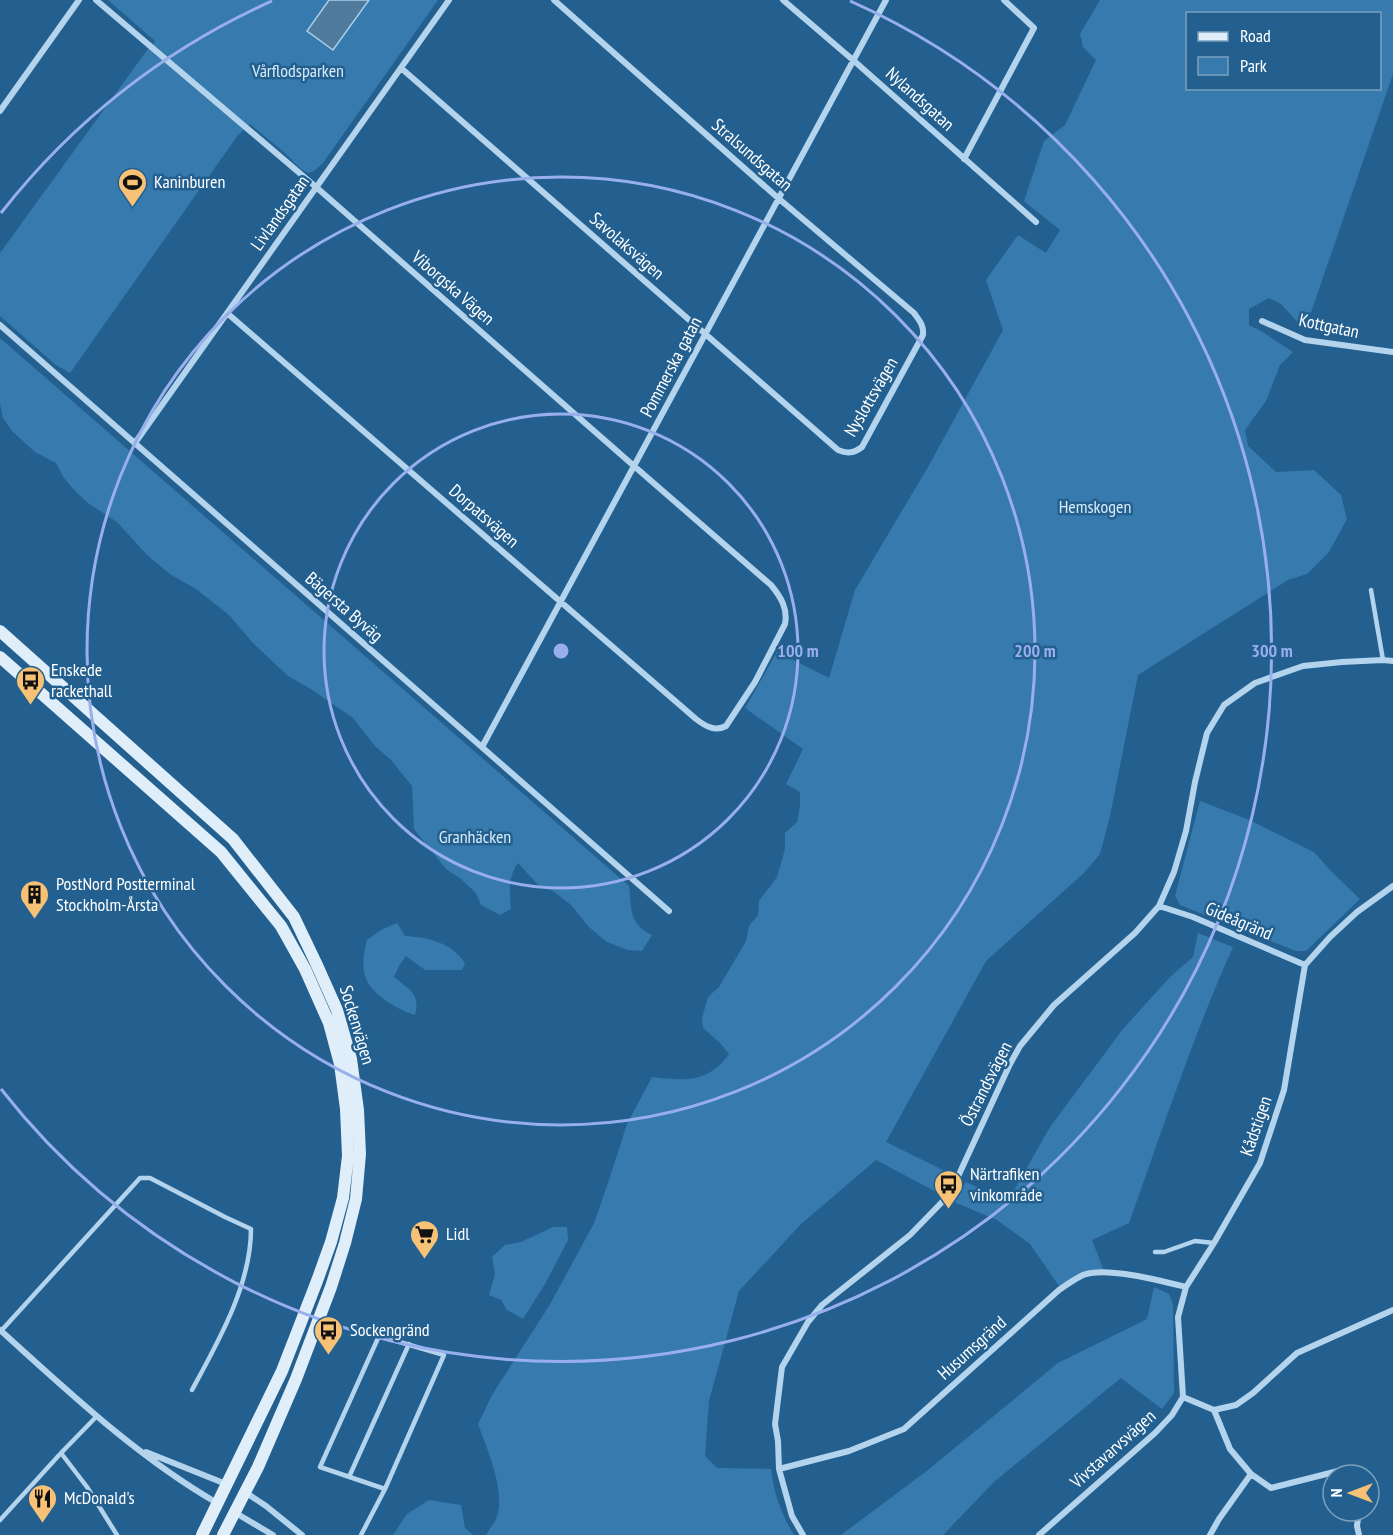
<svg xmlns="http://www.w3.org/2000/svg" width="1393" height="1535" font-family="'PT Sans Narrow',sans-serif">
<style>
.green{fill:#377aad;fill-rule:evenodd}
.water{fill:#517b9c;stroke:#a7d0ed;stroke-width:1.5}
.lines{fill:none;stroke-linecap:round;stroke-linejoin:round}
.lane{stroke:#b3d4ec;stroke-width:4.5}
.street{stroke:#b3d4ec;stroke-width:6}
.secondary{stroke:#dfeef9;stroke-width:12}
.ring{fill:none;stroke:#99afed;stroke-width:3}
.labels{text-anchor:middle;stroke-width:5;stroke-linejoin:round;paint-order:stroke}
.park-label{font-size:18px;fill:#d8ebf9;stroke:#236090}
.street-label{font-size:18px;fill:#fff;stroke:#236090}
.poi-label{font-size:18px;fill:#fff;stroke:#236090;text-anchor:start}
.centre{fill:#99afed;stroke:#236090;stroke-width:3}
.ring-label{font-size:18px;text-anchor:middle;font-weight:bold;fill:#99afed;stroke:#236090;stroke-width:5;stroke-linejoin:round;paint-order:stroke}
</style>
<rect width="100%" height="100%" fill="#236090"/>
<path class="green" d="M108,0h330l-115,163 -9,8 -6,2 -7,-4 -15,-15 -36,-30 -12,11 -168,238 -14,-8 -56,-49v-63l145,-200 10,-12z
M1100,0h293v74l-88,256 -24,-26 -12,-6 -20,11v16l12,6 32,21 -13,13 -14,36 -21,29 3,16 28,26 38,-2 27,25 6,24 -18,33 -22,22 -19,6 -150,95 -28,141 -10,38 -16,19 -98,88 -100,181 65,32 -13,19 -62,-33 -75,64 -62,67 -30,110 -4,55 12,12 54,1c3,24 10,45 23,66h-308c3,-5 8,-11 10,-16 11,-26 -9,-70 -18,-95l14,-29 57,-89 36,-66 9,-17 13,-37 20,-62 25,-47c32,4 57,6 77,-23l-9,-11 -17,-15 -1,-10 6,-21 11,-10 27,-46 3,-15 9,-11 1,-14 18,-24 8,-28v-16l12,-11 3,-16v-14l-14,-8 17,-35 -58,-41 32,-56 52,26 26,-88 73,-123 75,-137 -17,-50 32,-45 28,18 14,-23 -36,-29 20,-60 21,-16 31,-65 -13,-13 -3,-13zM1188,14h192v74h-192z
M0,338l629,548c3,24 -1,37 23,49l-10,16 -14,-1 -21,-8 -18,-15 -18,-22 -18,-14 -13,-4 -22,-24c-11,16 -8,28 -7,46l-11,6 -19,-10 -5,-12 -15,-14 -15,-10 -32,-40 -2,-43 -21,-26 -16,-14 -22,-28 -42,-29 -23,-13 -35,-33 -24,-28 -33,-26 -26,-15 -23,-19 -30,-33 -29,-19 -12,-11 -12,-14 -8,-15 -21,-11 -23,-21 -9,-13 -3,-14z
M1200,801l47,18 67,33 17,19 29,28 -54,52h-10l-116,-46 -5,-9z
M397,923l8,13c23,1 47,7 60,27l-3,7h-37l-19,-14 -6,8 -6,13c14,12 27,16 21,38 -16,-5 -44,-20 -49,-37 -5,-12 -2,-26 1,-38l14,-10z
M1198,933l35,14c-40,89 -71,184 -104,276l-37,17 12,31 -25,4 -20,11 -29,-42 -33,-24 -43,-18 12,-20 42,19 42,-74 73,-98 47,-52 23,-20z
M553,1227h14l1,13 -23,44 -22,35 -16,-9 -6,-10 -12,-5 6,-21 -3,-17 13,-12 16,-3z
M1154,1287l15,7 4,10 1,89 -12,16 -41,-31 -127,104 -51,53h-102l87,-65 130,-107 89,-44z
M429,1500l32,5 4,23 8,7h-80l14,-21z"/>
<path class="water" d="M329,0h40l-36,50 -26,-19z"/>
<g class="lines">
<path class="lane" d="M1371,590l12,70
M1155,1252h9l31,-11 19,2
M1,1331l139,-153h10l75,39 26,12c0,56 -33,113 -59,161
M61,1453l26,34 30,48
M349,1477l60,-133
M0,1520l61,-67 35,-36
M361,1535l24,-46 59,-134 -65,-19 -59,131 65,22"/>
<path class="street" d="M96,0l220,187 318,279 137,119c10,12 17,24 14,39l-30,58 -29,44c-11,6 -21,0 -30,-7l-469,-406
M783,0l70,60 183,162
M401,68l437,382c10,4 16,3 24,-3l61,-112c1,-10 -4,-15 -9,-22l-136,-115 -224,-198
M0,111l79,-111
M964,159l70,-131 -30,-28
M1262,321l43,19 88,12
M0,325l669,586
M135,443l314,-443
M482,747l404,-747
M1159,906l34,11 112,48
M0,1330c69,62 136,126 217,173
M1183,1397l-5,-80 8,-30 28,-44 46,-80 24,-73 21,-125 25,-28 27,-25 36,-26
M1214,1410l16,39 21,25 20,14 71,-18 13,1 4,4
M146,1452l80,32
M779,1469l70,-18 55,-22 155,-139c7,-5 16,-11 24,-15 22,-9 79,6 103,12
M245,1492l21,14 36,29
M234,1512l39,23
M803,1535l-11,-19 -13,-47 -1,-28 -3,-17 7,-57 26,-45 14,-17 88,-70 34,-35 11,-17 55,-119 10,-18 34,-41 81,-72 24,-27 15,-34 12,-41 9,-49 12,-49 17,-28 31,-22 48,-17 39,-4 41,-2 10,1
M1039,1535l116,-102 17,-18 11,-18 31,13 22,-5 17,-12 44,-40 96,-43
M1210,1535l9,-16 32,-45
M1359,1535l-2,-9 2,-15"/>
<path class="secondary" d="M0,631l233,208 61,78 22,46 21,47 14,49 7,51 2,44 -4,45 -11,44 -14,44 -35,92 -38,88 -35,68
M0,657l221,195 60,74 24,43 24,54 11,41 6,45 2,47 -5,42 -12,44 -14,39 -35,90 -80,164"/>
</g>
<g class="ring">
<circle cx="561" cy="651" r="237"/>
<circle cx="561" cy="651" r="474"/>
<path d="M1 213A711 711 0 0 1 272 1M850 1A711 711 0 1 1 1 1089"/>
</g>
<defs>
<symbol id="stadium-pin" viewBox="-11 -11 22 30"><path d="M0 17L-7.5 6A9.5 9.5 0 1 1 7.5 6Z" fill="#f8c276" stroke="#236090"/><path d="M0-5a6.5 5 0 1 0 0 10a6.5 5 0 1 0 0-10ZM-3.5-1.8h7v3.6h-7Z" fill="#111"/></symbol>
<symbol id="bus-pin" viewBox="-11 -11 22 30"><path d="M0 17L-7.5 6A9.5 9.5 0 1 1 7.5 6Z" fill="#f8c276" stroke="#236090"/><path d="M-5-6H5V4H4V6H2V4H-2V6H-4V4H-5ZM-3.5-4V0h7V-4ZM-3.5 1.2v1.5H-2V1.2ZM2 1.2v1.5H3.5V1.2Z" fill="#111"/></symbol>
<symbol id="building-pin" viewBox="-11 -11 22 30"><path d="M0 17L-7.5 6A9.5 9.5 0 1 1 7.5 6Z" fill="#f8c276" stroke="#236090"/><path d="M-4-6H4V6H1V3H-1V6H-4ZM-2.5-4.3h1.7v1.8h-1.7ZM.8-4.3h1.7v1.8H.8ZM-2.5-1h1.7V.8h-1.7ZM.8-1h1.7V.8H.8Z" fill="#111"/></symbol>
<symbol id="supermarket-pin" viewBox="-11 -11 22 30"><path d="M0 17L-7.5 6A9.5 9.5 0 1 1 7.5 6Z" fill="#f8c276" stroke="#236090"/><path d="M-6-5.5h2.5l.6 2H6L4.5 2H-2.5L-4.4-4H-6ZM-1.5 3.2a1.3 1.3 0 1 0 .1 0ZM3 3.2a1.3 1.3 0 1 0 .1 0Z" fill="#111"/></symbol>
<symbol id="restaurant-pin" viewBox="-11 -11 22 30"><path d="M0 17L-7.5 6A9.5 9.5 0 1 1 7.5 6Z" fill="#f8c276" stroke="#236090"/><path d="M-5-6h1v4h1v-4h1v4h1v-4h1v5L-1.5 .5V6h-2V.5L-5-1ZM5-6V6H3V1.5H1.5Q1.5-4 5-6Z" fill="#111"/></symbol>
</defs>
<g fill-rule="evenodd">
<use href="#stadium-pin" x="116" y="166" width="33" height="45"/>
<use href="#bus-pin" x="14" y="664" width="33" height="45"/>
<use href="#building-pin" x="18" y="878" width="33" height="45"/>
<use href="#bus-pin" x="932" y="1168" width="33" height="45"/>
<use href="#supermarket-pin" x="408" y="1218" width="33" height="45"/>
<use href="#bus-pin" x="312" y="1314" width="33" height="45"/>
<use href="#restaurant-pin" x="26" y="1482" width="33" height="45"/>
</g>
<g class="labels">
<g class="park-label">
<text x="298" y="77">Vårflodsparken</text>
<text x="1095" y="513">Hemskogen</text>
<text x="475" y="843">Granhäcken</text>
</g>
<g class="street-label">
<text transform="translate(920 99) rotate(42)" y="6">Nylandsgatan</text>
<text transform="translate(752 155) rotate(41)" y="6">Stralsundsgatan</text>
<text transform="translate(280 213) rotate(-55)" y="6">Livlandsgatan</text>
<text transform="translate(627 246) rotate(41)" y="6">Savolaksvägen</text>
<text transform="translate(453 288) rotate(41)" y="6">Viborgska Vägen</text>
<text transform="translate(1329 326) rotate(12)" y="6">Kottgatan</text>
<text transform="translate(671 367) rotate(-62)" y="6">Pommerska gatan</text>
<text transform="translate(871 397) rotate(-60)" y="6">Nyslottsvägen</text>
<text transform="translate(484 516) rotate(41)" y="6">Dorpatsvägen</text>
<text transform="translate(344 607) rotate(41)" y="6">Bägersta Byväg</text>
<text transform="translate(1239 921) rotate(23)" y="6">Gideågränd</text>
<text transform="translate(357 1025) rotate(73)" y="6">Sockenvägen</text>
<text transform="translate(986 1084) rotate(-63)" y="6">Östrandsvägen</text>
<text transform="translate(1256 1126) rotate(-71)" y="6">Kådstigen</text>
<text transform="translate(972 1348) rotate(-42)" y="6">Husumsgränd</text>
<text transform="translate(1113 1449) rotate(-42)" y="6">Vivstavarvsvägen</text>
</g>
<g class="poi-label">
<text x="154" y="188">Kaninburen</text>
<text x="51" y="676">Enskede<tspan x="51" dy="21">rackethall</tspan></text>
<text x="56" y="890">PostNord Postterminal<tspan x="56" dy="21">Stockholm-Årsta</tspan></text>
<text x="970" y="1180">Närtrafiken<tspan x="970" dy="21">vinkområde</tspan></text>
<text x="446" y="1240">Lidl</text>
<text x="350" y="1336">Sockengränd</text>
<text x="64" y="1504">McDonald's</text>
</g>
</g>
<circle cx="561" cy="651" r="9" class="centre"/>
<g class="ring-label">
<text x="798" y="657">100 m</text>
<text x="1035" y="657">200 m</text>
<text x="1272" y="657">300 m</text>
</g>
<rect x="1186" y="12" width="195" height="78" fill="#236090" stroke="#7ba0bc" stroke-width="1.5"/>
<rect x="1198" y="32" width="30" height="9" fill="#dfeef9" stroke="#7ba0bc" stroke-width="1.5"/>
<text x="1240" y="42" font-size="18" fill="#ffffff">Road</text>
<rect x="1198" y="57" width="30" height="18" fill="#377aad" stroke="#7ba0bc" stroke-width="1.5"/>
<text x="1240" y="72" font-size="18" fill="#ffffff">Park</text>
<g transform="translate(1351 1493) rotate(270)"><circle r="28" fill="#236090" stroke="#7ba0bc" stroke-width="1.5"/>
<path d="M0-4.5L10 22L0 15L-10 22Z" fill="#f8c276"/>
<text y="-9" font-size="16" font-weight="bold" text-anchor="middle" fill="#ffffff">N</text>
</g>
</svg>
